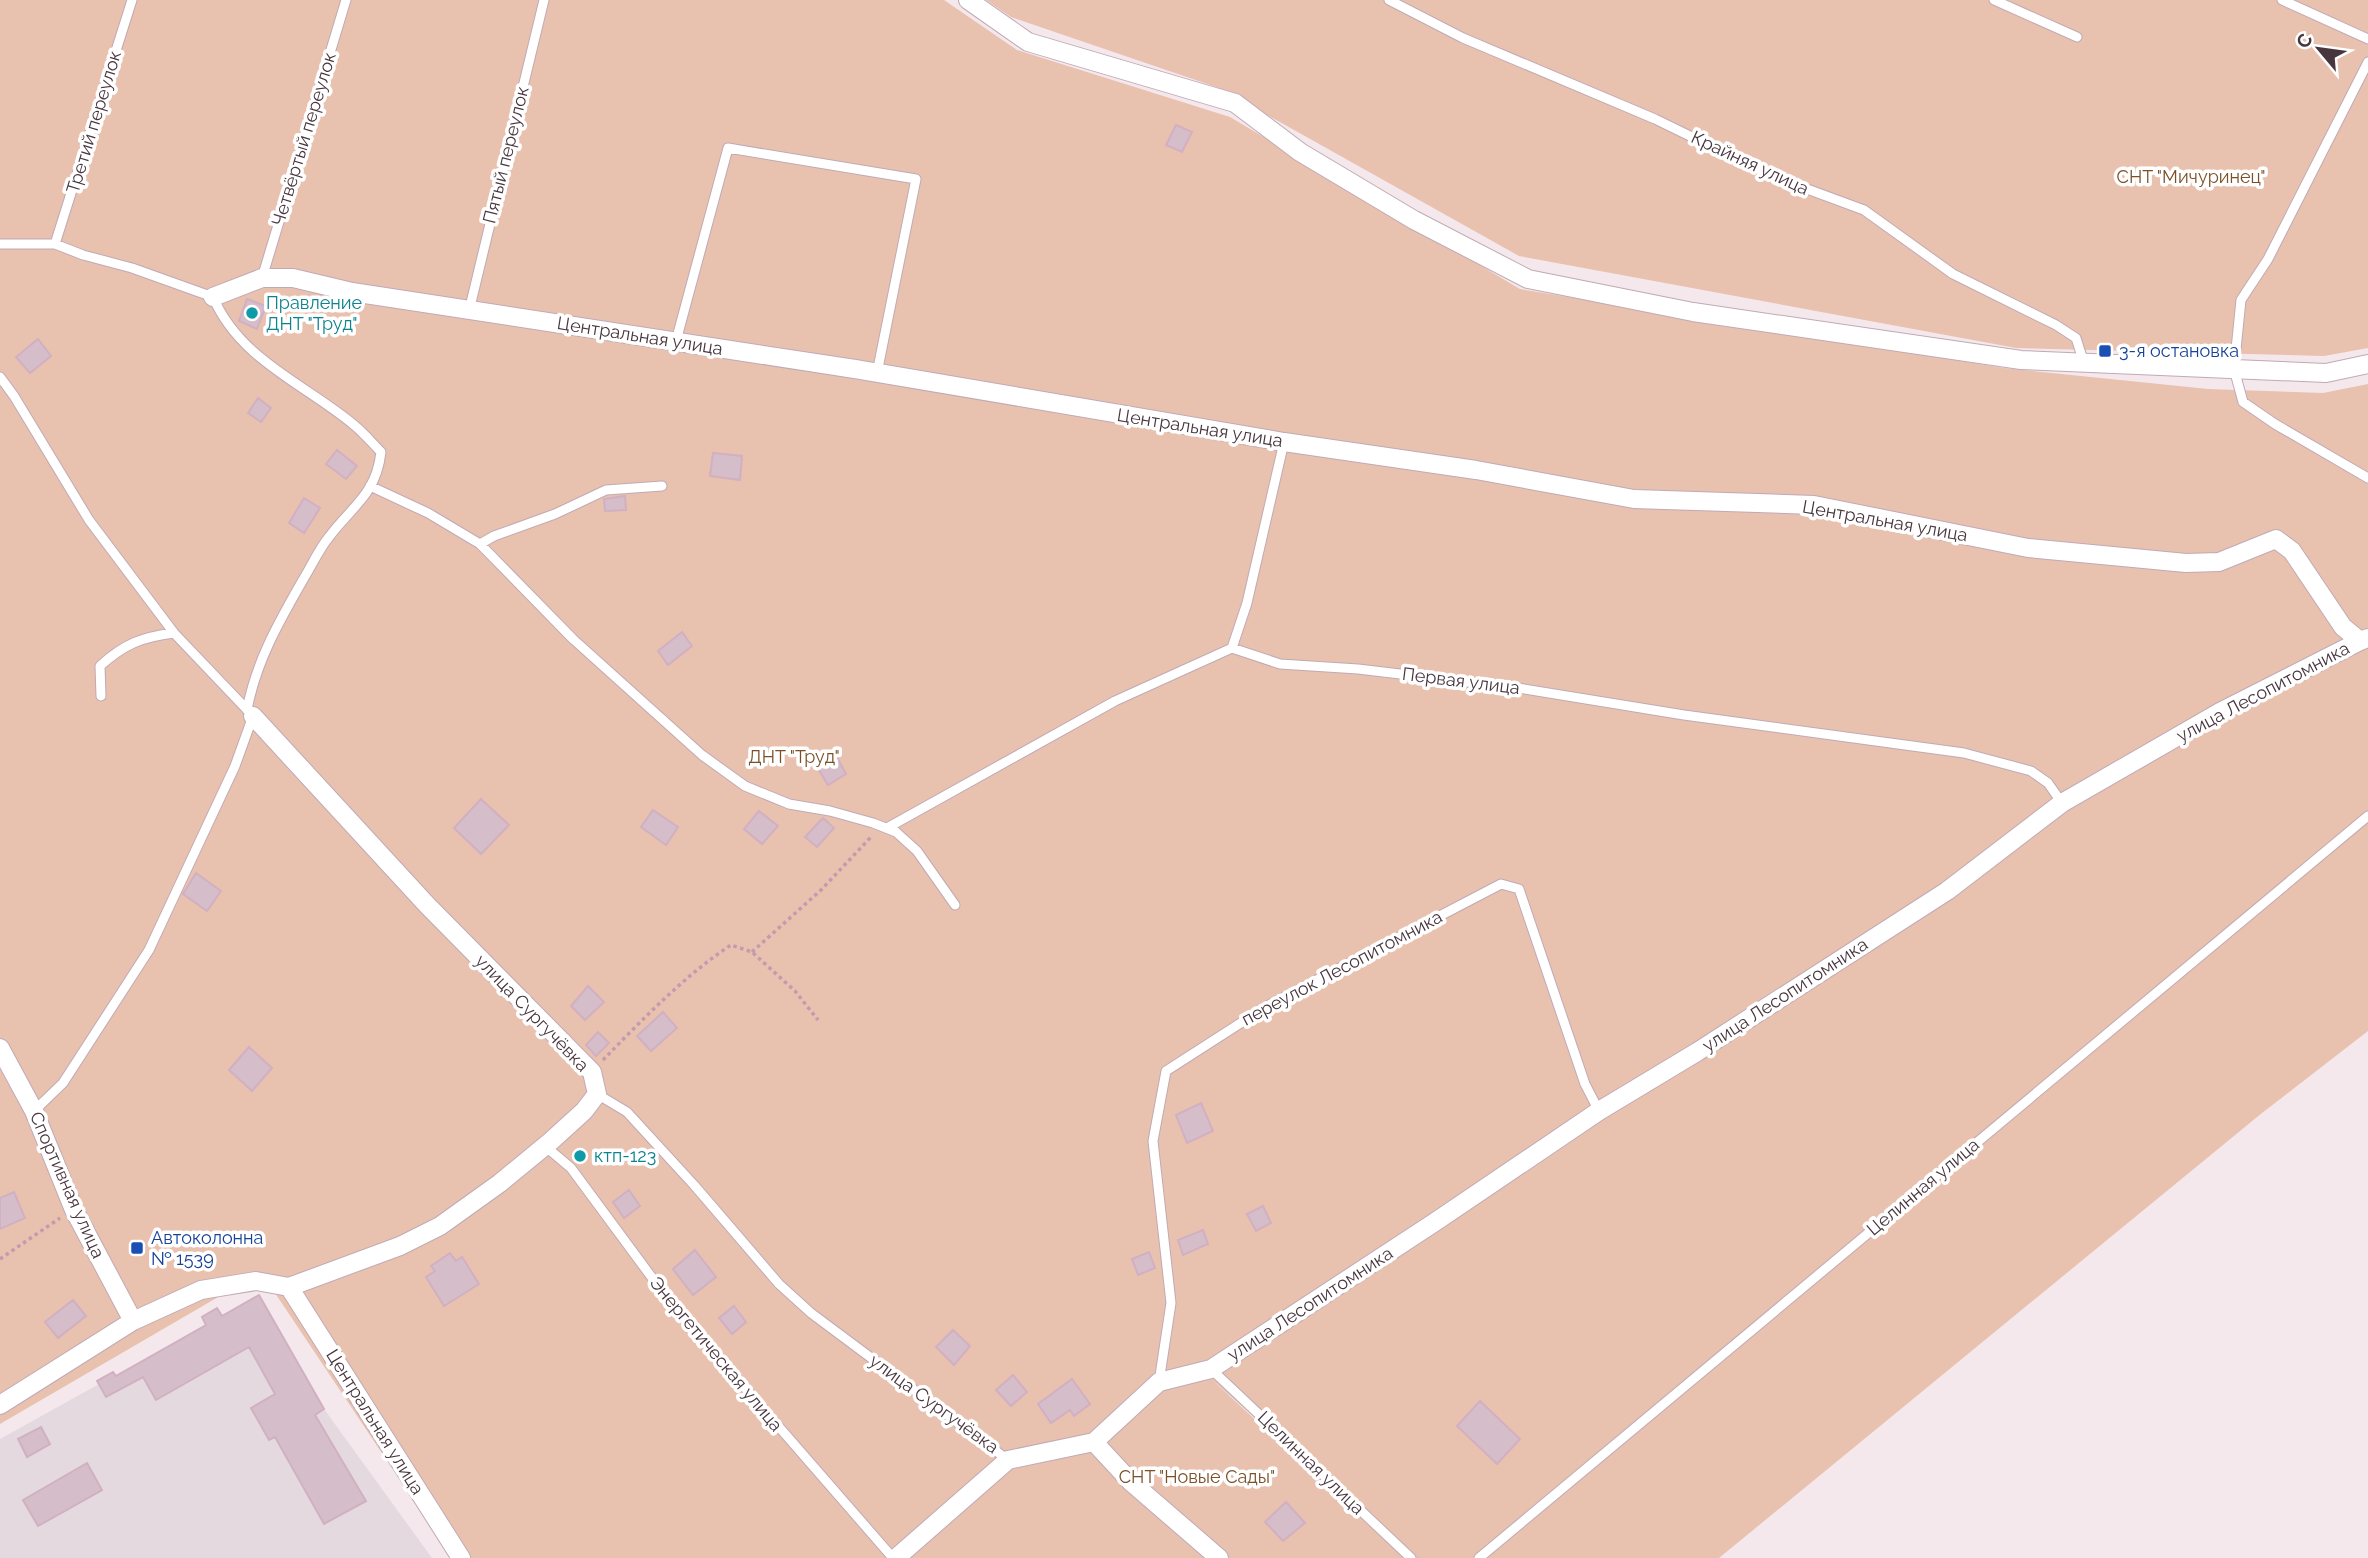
<svg xmlns="http://www.w3.org/2000/svg" width="2368" height="1558" font-family="Raleway,sans-serif">
<style>
.industrial{fill:#e3d9df}
.green{fill:#e9c1af}
.building{fill:#d6bdca;stroke:#d1b0c1;stroke-width:2}
.lines{fill:none;stroke-linecap:round;stroke-linejoin:round}
.lane-casing{stroke:#c0aab5;stroke-width:11}
.street-casing{stroke:#c0aab5;stroke-width:20}
.path{stroke:#c29bae;stroke-width:3.5;stroke-dasharray:3.5 3.5;stroke-linecap:butt}
.lane{stroke:#fff;stroke-width:9}
.street{stroke:#fff;stroke-width:18}
.culture-dot{fill:#0f9aa8;stroke:#fff;stroke-width:2.5}
.transit-dot{fill:#1a4fb4;stroke:#fff;stroke-width:2.5}
.labels{text-anchor:middle;stroke-width:7;stroke-linejoin:round;paint-order:stroke}
.street-label{font-size:18px;fill:#48363f;stroke:#fff}
.park-label{font-size:18px;fill:#7b5028;stroke:#fff}
.culture-label{font-size:18px;fill:#0d838f;stroke:#fff;text-anchor:start}
.transit-label{font-size:18px;fill:#164399;stroke:#fff;text-anchor:start}
</style>
<rect width="100%" height="100%" fill="#f4e8ed"/>
<path class="industrial" d="M259,1295l65,114 108,149h-432v-119z"/>
<path class="green" d="M0,0h944l73,50 213,67 290,172 484,79 204,21 115,4 45,-9v647l-106,82 -543,445h-307l-204,-182 197,182h-495l91,-86 63,-16 -64,14 -104,88h-444l-191,-286 -261,152z
M986,0h1382v348l-44,8 -308,-8 -497,-92 -300,-168 -208,-71z"/>
<path class="building" d="M1176,125l16,7 -10,20 -16,-7z
M247,299l19,7 -9,23 -18,-8z
M38,339l13,17 -21,17 -14,-16z
M258,398l13,10 -10,14 -13,-9z
M337,450l20,16 -11,13 -20,-15z
M713,453l29,3 -2,24 -30,-4z
M625,496l1,14 -21,1 -1,-12z
M304,498l16,10 -16,25 -15,-10z
M682,632l10,14 -24,19 -10,-14z
M835,754l11,20 -18,11 -12,-20z
M481,799l28,26 -28,29 -27,-26z
M653,810l25,17 -12,18 -25,-18z
M759,811l19,15 -16,18 -18,-15z
M823,818l11,10 -17,19 -12,-10z
M196,873l25,18 -14,20 -24,-17z
M588,986l16,16 -19,18 -14,-14z
M663,1012l14,16 -26,23 -14,-15z
M598,1032l11,11 -13,13 -10,-11z
M249,1047l23,21 -20,23 -23,-21z
M1201,1103l12,28 -26,12 -11,-28z
M629,1190l11,16 -16,12 -11,-16z
M14,1192l11,26 -25,11v-31z
M1263,1206l8,17 -15,8 -9,-17z
M1203,1230l5,14 -25,11 -5,-15z
M695,1250l21,27 -23,18 -20,-26z
M1149,1252l6,16 -17,7 -6,-16z
M450,1253l6,8 6,-4 17,27 -35,22 -18,-29 9,-6 -4,-5z
M259,1295l65,114 -9,6 51,86 -42,23 -49,-87 -6,3 -18,-32 24,-14 -26,-47 -93,53 -13,-23 -37,20 -9,-16 16,-9 3,4 90,-51 -4,-8 15,-9 5,8z
M73,1300l13,16 -28,22 -13,-16z
M734,1306l12,16 -14,12 -13,-16z
M953,1330l17,16 -16,19 -18,-18z
M1013,1375l14,17 -16,14 -15,-16z
M1072,1379l18,25 -16,12 -4,-6 -19,13 -13,-19z
M1480,1401l40,38 -23,25 -40,-38z
M41,1427l9,17 -23,13 -9,-18z
M87,1463l15,27 -64,36 -15,-26z
M1286,1502l19,21 -22,18 -18,-19z"/>
<g class="lines">
<defs>
<path id="lane" d="M1389,0l74,38 192,81 117,57 92,34 89,64 103,51 20,13 8,25
M1994,0l83,37
M2282,0l86,39
M2368,62l-100,197 -27,41 -7,69 9,33 32,22 93,54
M0,244h55l28,11 49,13 81,29c27,63 92,87 141,128 10,8 18,18 27,27 -5,43 -29,54 -52,85 -10,12 -17,28 -25,41 -24,42 -48,83 -57,132
M55,244l77,-244
M262,278l84,-278
M469,311l75,-311
M676,341l52,-193 188,31 -39,194
M0,377l14,19 75,124 85,113 79,83 -18,50 -86,184 -86,133 -29,28
M370,486l58,27 52,31 93,95 129,116 43,31 44,18 41,7 43,12 23,9 21,19 38,54
M480,544l14,-8 61,-22 51,-24 56,-4
M1232,648l15,-45 37,-161
M101,696l-1,-30c24,-22 42,-29 74,-33
M887,828l228,-127 117,-53 48,16 78,5 160,19 166,27 280,38 67,18 17,12 14,20
M597,1094l30,18 67,73 85,99 32,29 197,147
M545,1146l26,22 96,130 226,260
M1211,1369l200,189
M1159,1382l12,-79 -18,-162 13,-70 101,-65 234,-122 18,5 66,195 14,27
M1479,1558l889,-742"/>
<path id="street" d="M968,0l60,42 207,61 65,49 114,68 114,59 165,33 328,48 305,13 42,-9
M213,297l49,-19h31l59,14 503,77 429,73 192,28 158,29 180,6 214,43 158,15 33,-1 57,-23 16,12 51,76 17,14
M0,1048l34,63 40,99 59,111
M289,1287l172,271
M0,1405l133,-84 68,-31 55,-9 33,6 111,-41 40,-20 60,-43 51,-42 33,-30 13,-17 -5,-22 -165,-167 -174,-189
M1094,1442l37,40 88,76
M896,1558l112,-98 86,-18 65,-60 52,-13 224,-147 164,-111 98,-59 250,-161 115,-88 158,-91 140,-71 8,-3"/>
</defs>
<use href="#lane" class="lane-casing"/>
<use href="#street" class="street-casing"/>
<path class="path" d="M752,952l69,-62 50,-53
M603,1060c39,-40 82,-85 128,-115l21,7 43,39 23,29
M0,1259l60,-41"/>
<use href="#lane" class="lane"/>
<use href="#street" class="street"/>
</g>
<g class="culture-dot">
<circle cx="252" cy="313" r="7"/>
<circle cx="580" cy="1156" r="7"/>
</g>
<g class="transit-dot">
<rect x="2098" y="344" width="14" height="14" rx="3.5"/>
<rect x="130" y="1241" width="14" height="14" rx="3.5"/>
</g>
<g class="labels">
<g class="street-label">
<text transform="translate(94 122) rotate(-73)" y="6">Третий переулок</text>
<text transform="translate(304 139) rotate(-73)" y="6">Четвёртый переулок</text>
<text transform="translate(506 155) rotate(-76)" y="6">Пятый переулок</text>
<text transform="translate(1750 163) rotate(25)" y="6">Крайняя улица</text>
<text transform="translate(640 336) rotate(9)" y="6">Центральная улица</text>
<text transform="translate(1200 428) rotate(9)" y="6">Центральная улица</text>
<text transform="translate(1885 521) rotate(10)" y="6">Центральная улица</text>
<text transform="translate(1461 681) rotate(7)" y="6">Первая улица</text>
<text transform="translate(2263 692) rotate(-28)" y="6">улица Лесопитомника</text>
<text transform="translate(1342 968) rotate(-28)" y="6">переулок Лесопитомника</text>
<text transform="translate(1785 995) rotate(-33)" y="6">улица Лесопитомника</text>
<text transform="translate(532 1013) rotate(46)" y="6">улица Сургучёвка</text>
<text transform="translate(67 1185) rotate(66)" y="6">Спортивная улица</text>
<text transform="translate(1923 1187) rotate(-40)" y="6">Целинная улица</text>
<text transform="translate(1310 1304) rotate(-33)" y="6">улица Лесопитомника</text>
<text transform="translate(716 1354) rotate(50)" y="6">Энергетическая улица</text>
<text transform="translate(934 1404) rotate(36)" y="6">улица Сургучёвка</text>
<text transform="translate(375 1422) rotate(58)" y="6">Центральная улица</text>
<text transform="translate(1311 1463) rotate(44)" y="6">Целинная улица</text>
</g>
<g class="park-label">
<text x="2191" y="183">СНТ "Мичуринец"</text>
<text x="794" y="763">ДНТ "Труд"</text>
<text x="1197" y="1483">СНТ "Новые Сады"</text>
</g>
<g class="culture-label">
<text x="266" y="309">Правление<tspan x="266" dy="21">ДНТ "Труд"</tspan></text>
<text x="594" y="1162">ктп-123</text>
</g>
<g class="transit-label">
<text x="2119" y="357">3-я остановка</text>
<text x="151" y="1244">Автоколонна<tspan x="151" dy="21">№ 1539</tspan></text>
</g>
</g>
<g transform="translate(2319 49) rotate(299)" stroke="#ffffff" stroke-width="5" paint-order="stroke">
<path d="M0-5L12 26L0 18L-12 26Z" fill="#48363f"/>
<text y="-10" font-size="19" font-weight="bold" text-anchor="middle" fill="#48363f">С</text>
</g>
</svg>
